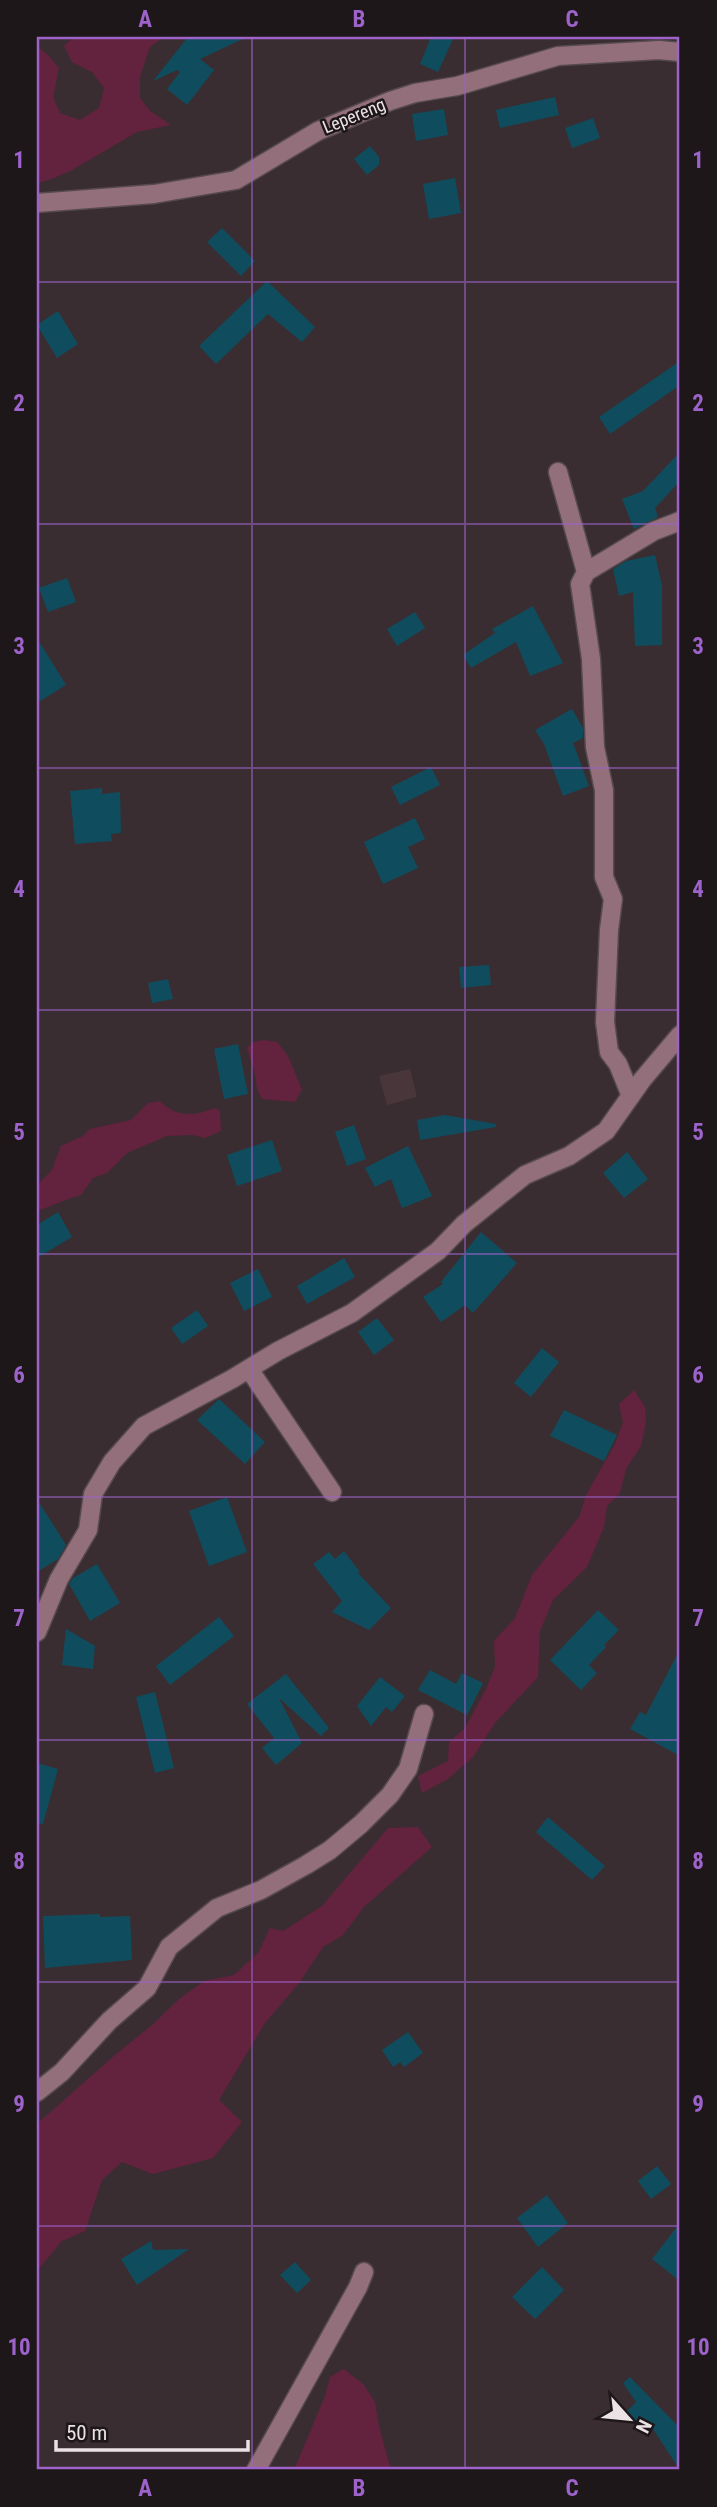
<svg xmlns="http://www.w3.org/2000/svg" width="717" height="2507" font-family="'Roboto Condensed',sans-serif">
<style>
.built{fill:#48363b}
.green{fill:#63223e}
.building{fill:#0f4d5e}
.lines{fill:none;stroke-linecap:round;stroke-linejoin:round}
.minor-casing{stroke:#564a4e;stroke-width:21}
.minor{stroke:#936f7b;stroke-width:18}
.grid{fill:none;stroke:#9d63ca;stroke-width:2;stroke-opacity:0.55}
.labels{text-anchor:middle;stroke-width:5;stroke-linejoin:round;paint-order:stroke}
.street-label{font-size:18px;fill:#ebe2e5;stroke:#1d1719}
.neatline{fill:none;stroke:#9d63ca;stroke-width:2.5}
.grid-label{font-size:23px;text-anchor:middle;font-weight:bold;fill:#9d63ca}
</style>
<rect width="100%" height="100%" fill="#3a2d31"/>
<path class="built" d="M410,1069l7,28 -30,8 -8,-29z"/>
<path class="green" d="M74,37h90l-14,10 -10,29v22l10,13 21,14 -34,7 -65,38 -20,9 -15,4v-136l9,6 13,15 -6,29 7,16 20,7 19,-12 5,-20 -12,-16 -20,-10 -8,-16z
M264,1040l13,2 11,14 14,34 -7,12 -33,-3c-8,-13 -4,-15 -8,-28 -2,-8 -5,-15 -7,-23l6,-6z
M160,1101c15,16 34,16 54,7l6,3 1,20 -16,7 -13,-3 -25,1 -40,17 -20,20 -14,5 -12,17c-15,4 -29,11 -44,16v-26l15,-15 9,-24 22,-10 7,-7 41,-9 17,-17z
M634,1390l11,17 1,15 -5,24 -15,23 -6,24 -13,13 -3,21 -17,40 -34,33 -13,31 -2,46 -43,46 -22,34 -25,22 -26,14 -4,-17 30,-15 1,-19 16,-14 20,-37 10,-24 -1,-26 21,-23 17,-43 47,-58 7,-22 29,-51 8,-22 -4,-18z
M418,1827l14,20 -68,60 -21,28 -20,12 -24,36 -34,40 -46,77 23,22 -29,36 -60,16 -31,-12 -20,18 -17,51 -23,10 -25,30v-147l79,-70 36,-29 26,-25 26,-19 30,-6 24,-22 12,-25 13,3 39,-25 66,-78z
M344,2369l20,16 11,17 4,24 12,44h-97l31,-74 5,-19z"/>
<path class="building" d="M188,37h59l-47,22 14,11 -27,35 -20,-16 13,-17 -3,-2 -24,11z
M431,37h23l-16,35 -18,-8z
M555,97l4,18 -59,13 -4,-18z
M444,109l4,26 -32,6 -4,-27z
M593,118l7,20 -28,10 -7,-20z
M370,146l9,11v8l-12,10 -13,-16z
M455,178l6,35 -32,6 -6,-35z
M222,228l33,33 -14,15 -34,-34z
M267,281l48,46 -13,15 -34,-28 -52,50 -17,-18z
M58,311l20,33 -21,14 -20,-33z
M680,361v24l-70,49 -11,-17z
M680,452v29l-25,27 3,9 -24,12 -12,-30 21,-8z
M655,555l7,31v59l-27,1 -2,-54 -14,4 -6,-27 13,-8z
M67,578l9,24 -28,10 -9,-24z
M533,606l30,57 -33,13 -14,-34 -45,26 -8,-13 32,-22 -3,-4z
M415,612l10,16 -28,18 -10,-17z
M37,638l29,47 -29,18z
M572,709l11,19v10l-10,5 16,43 -26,10 -19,-52 -9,-14z
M431,767l9,18 -40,20 -9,-18z
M102,788v6l18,-2 1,41 -10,1 1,7 -37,3 -5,-53z
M415,818l10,21 -17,8 10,21 -35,16 -19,-42z
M489,965l2,20 -30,3 -2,-21z
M168,979l5,20 -21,4 -4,-20z
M238,1044l10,50 -24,5 -10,-50z
M445,1115l51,9v3l-76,13 -3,-20z
M354,1125l12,34 -19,7 -12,-34z
M272,1140l10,31 -45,15 -10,-31z
M408,1146l24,50 -30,12 -11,-29 -16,8 -10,-19z
M627,1152l21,27 -24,19 -21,-25z
M58,1212l14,25 -35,21v-33z
M481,1232l36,31 -44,50 -8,-8 -24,17 -18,-25 20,-13 -2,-2z
M344,1258l11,19 -48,27 -10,-18z
M258,1269l14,28 -28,14 -14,-28z
M197,1310l11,16 -26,18 -11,-16z
M377,1318l17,22 -20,15 -16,-23z
M542,1348l17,14 -28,35 -17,-14z
M219,1399l46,43 -20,22 -48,-44z
M564,1410l53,25 -13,26 -54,-25z
M227,1497l20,55 -38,14 -20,-55z
M37,1499l29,46 -8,14 -21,13z
M344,1551l16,21 -2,1 33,35 -22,22 -37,-18 10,-11 -29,-37 16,-12 6,7z
M97,1564l23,39 -30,18 -21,-37 4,-6z
M598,1610l21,20 -15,15 2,2 -17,18 8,8 -16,17 -31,-30z
M219,1617l15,19 -64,49 -14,-19z
M66,1629l29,17 -2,23 -31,-4z
M680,1649v107l-50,-27 10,-17 6,3z
M430,1670l26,14 6,-11 21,10 -16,32 -49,-25z
M286,1674l43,54 -8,8 -42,-38 23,45 -26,22 -14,-17 12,-10 -27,-34z
M380,1677l25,19 -13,16 -6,-5 -15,19 -14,-20z
M155,1692l19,76 -19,5 -19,-76z
M37,1763l21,6 -15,55 -6,-1z
M548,1817l57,49 -13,14 -56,-48z
M100,1914v3l30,-1 2,44 -87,8 -2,-52z
M408,2032l15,21 -19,14 -4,-5 -7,5 -11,-17z
M657,2166l14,18 -20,15 -13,-18z
M547,2195l21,28 -30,24 -21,-29z
M680,2223v58l-28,-22z
M151,2241l2,9 36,-1 -52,36 -16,-26z
M295,2262l16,18 -14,13 -17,-18z
M542,2267l22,23 -29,29 -23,-22z
M630,2377l50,51v42l-33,-50 -7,7 -15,-14 11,-11 -13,-19z"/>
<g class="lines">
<defs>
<path id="minor" d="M37,203l117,-9 82,-14 82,-49 72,-30 25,-8 42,-7 101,-30 101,-6 21,2
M558,472l28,100
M631,1096l-13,-32 -9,-12 -4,-30 4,-92 4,-31 -9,-22v-87l-9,-43 -4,-88 -11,-75 6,-12 68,-41 26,-10
M249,1369l83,123
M37,1632l22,-53 29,-49 5,-36 19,-32 32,-36 88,-47 46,-28 74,-38 86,-62 26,-27 61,-49 44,-19 37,-25 36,-51 38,-45
M37,2092l25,-20 47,-51 38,-33 22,-41 48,-39 44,-18 45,-25 24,-15 31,-26 29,-29 18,-26 16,-55
M256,2470l102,-183 6,-15"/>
</defs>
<use href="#minor" class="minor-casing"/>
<use href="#minor" class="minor"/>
</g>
<path class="grid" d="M252,37v2433M465,37v2433M37,282h643M37,524h643M37,768h643M37,1010h643M37,1254h643M37,1497h643M37,1740h643M37,1982h643M37,2226h643"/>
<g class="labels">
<g class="street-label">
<text transform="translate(354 116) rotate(-22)" y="6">Lepereng</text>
</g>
</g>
<rect width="717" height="2507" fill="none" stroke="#1d1719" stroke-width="77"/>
<g transform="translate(629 2419) rotate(117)" stroke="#1d1719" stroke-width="5" paint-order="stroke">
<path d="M0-5L12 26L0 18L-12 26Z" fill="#ebe2e5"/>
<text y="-10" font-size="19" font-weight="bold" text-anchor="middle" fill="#ebe2e5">N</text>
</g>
<path d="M56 2440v10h192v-10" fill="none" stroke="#ebe2e5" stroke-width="3.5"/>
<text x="66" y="2440" font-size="21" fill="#ebe2e5" stroke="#1d1719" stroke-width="5" paint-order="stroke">50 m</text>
<rect x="38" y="38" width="640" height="2430" class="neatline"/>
<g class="grid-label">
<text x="145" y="27">A</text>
<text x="359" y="27">B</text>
<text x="572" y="27">C</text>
<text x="19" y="168">1</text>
<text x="698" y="168">1</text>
<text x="19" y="411">2</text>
<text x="698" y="411">2</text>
<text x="19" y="654">3</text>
<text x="698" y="654">3</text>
<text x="19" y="897">4</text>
<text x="698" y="897">4</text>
<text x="19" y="1140">5</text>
<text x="698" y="1140">5</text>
<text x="19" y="1383">6</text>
<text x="698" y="1383">6</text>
<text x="19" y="1626">7</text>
<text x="698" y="1626">7</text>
<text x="19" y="1869">8</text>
<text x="698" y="1869">8</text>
<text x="19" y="2112">9</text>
<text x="698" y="2112">9</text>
<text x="19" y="2355">10</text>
<text x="698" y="2355">10</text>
<text x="145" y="2496">A</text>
<text x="359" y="2496">B</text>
<text x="572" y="2496">C</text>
</g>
</svg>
